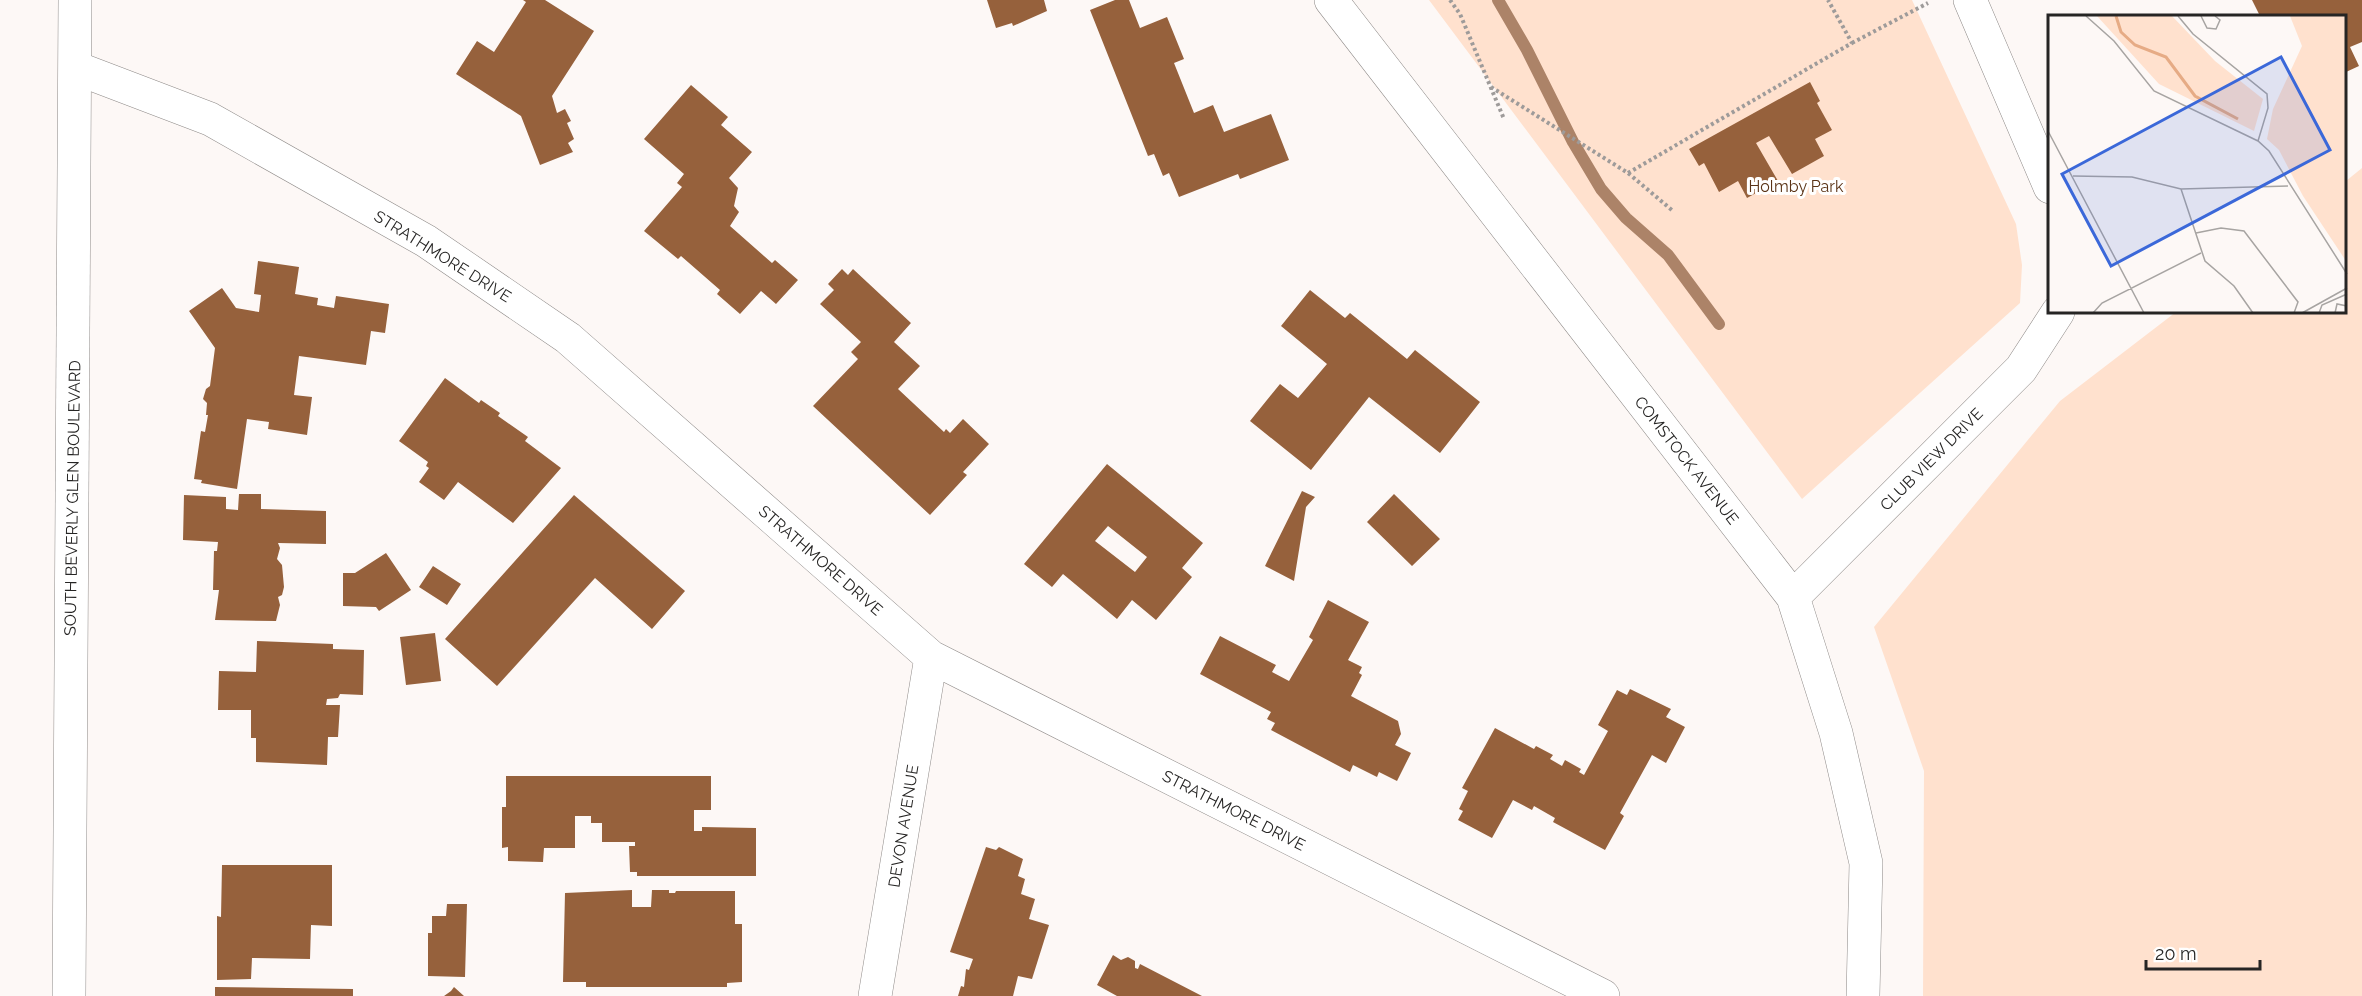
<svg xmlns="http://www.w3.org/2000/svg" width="2362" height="996" font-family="Raleway,sans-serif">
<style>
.green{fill:#ffe1ce}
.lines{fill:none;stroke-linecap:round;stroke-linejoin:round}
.stream{stroke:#ac8368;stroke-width:12}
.building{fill:#96613c;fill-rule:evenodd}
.minor-casing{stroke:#8e8a88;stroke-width:34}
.major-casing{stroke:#8e8a88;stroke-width:34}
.path{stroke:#9e9b9a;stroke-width:4;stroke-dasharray:3 3;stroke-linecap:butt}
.minor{stroke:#fff;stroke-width:33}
.major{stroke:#fff;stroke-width:33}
.labels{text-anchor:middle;stroke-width:6;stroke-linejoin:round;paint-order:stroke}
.park-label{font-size:16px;fill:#5a3316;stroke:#fff}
.street-label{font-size:16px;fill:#262524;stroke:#fff}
.inset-river{fill:none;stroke:#e6ab85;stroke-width:3}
.inset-road{fill:none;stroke:#a7a4a2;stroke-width:1.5}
.view{fill:#3b68d9;fill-opacity:0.15;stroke:#3b68d9;stroke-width:3}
.inset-edge{fill:none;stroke:#262524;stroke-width:3}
</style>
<rect width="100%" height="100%" fill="#fdf8f6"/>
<path class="green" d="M1429,0h483l104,224 6,41 -2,38 -218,196z
M2362,168v828h-439l1,-225 -50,-144 186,-226 116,-89h170v-131z"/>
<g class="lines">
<path class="stream" d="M1498,0l29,50 46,92 28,47 25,29 42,37 51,69"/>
</g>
<path class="building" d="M523,0h22l49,31 -42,65 5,17 8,-4 6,12 -4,2 7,16 -6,4 5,9 -33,13 -19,-49 -65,-42 21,-33 17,11 32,-50z
M987,0h57l3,11 -34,15 -1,-3 -16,5z
M1115,0h14l11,28 27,-11 17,42 -10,4 20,50 19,-8 11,27 47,-18 18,46 -49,19 -2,-5 -59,23 -10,-24 -6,3 -9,-22 -6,2 -58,-146z
M2252,0h110v42l-12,5 9,19 -13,6v-56h-86z
M1810,82l10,19 -3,2 15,27 -17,9 9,17 -32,18 -23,-38 -13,7 22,38 -31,17 -9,-17 -19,11 -15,-29 -5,3 -10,-17z
M691,85l37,32 -7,8 31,27 -23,26 9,10 -4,18 5,6 -9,14 42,37 3,-3 23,20 -22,24 -15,-13 -21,23 -23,-20 3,-4 -39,-34 -3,3 -34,-28 38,-44 -5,-4 7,-9 -40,-35z
M258,261l41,6 -4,27 23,4 -1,7 17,3 2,-12 53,8 -4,29 -14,-2 -5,34 -67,-9 -5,39 18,2 -5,38 -39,-6 1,-7 -22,-3 -10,70 -36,-6 1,-3 -8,-1 7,-48 4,1 3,-17h-2l1,-12 -4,-4 3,-10 4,-3 5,-38 -26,-37 33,-23 14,20 23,4 2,-17 -7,-1z
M842,269l6,6 5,-6 58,54 -17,19 26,24 -22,23 46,43 2,-3 4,4 13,-14 26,25 -26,28 4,3 -37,40 -117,-109 45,-47 -7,-7 10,-10 -41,-38 14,-14 -6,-6z
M1310,290l35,28 5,-5 57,46 8,-9 65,52 -40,51 -71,-56 -58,73 -61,-49 30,-37 18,14 29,-34 -46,-38z
M445,378l34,25 2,-3 19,13 -2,3 30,21 -3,4 36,27 -48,55 -55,-41 -14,18 -25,-18 10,-14 -3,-2 2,-4 -29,-21z
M1107,464l96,79 -21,25 10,9 -36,43 -24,-20 -15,19 -54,-45 -11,13 -28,-23zM1108,526l39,31 -12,15 -40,-31z
M1302,491l13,6 -9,10 -12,74 -29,-15z
M239,494h22v15l65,2v33l-48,-1 2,5 -3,11 5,6 2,22 -2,8 -4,2 2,8 -4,16 -61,-1 4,-30h-6l1,-39h3l1,-9 -35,-2 1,-45 42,2v12l12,1z
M1394,494l46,45 -28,27 -45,-44z
M574,495l111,96 -33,38 -57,-51 -98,108 -52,-47z
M386,553l25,37 -32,21 -3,-4 -33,-1v-33h12z
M433,566l28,18 -14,21 -28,-18z
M1328,600l41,22 -21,38 14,7 -3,6 3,2 -11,21 47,25 3,13 -6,11 16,8 -14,28 -18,-9 -2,5 -24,-12 -3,7 -79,-42 4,-7 -8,-4 4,-7 -71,-38 20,-38 56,29 -4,7 17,9 24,-41 -4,-3z
M435,633l6,48 -35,4 -6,-48z
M257,641l76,3v5l31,1 -1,45 -23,-1 -2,4 -11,1 -1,6h14l-2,32h-10l-1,28 -71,-3v-24h-5v-28h-33l1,-39 37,1z
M1630,689l41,20 -5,8 19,10 -19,36 -14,-8 -32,58 4,3 -19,34 -52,-28 2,-4 -21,-12 -2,4 -19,-10 -21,38 -34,-18 5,-9 -4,-2 9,-18 -6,-3 33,-60 39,21 2,-3 17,9 -3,4 12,7 3,-6 16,9 -2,3 5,3 24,-44 -10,-6 19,-35 10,5z
M506,776h205v34h-17v21h8v-4l54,1v48h-119v-4h-7l-1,-26h6v-4h-33v-19h-11v-7h-16v32h-31l-1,14 -35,-1v-14l-6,1v-41h4z
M986,847l10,3 3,-3 24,12 -5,17 7,3 -4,15 14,5 -6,20 20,6 -17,54 -14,-3 -5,20h-55l3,-10 3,1 2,-18 3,1 4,-11 -23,-7z
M222,865h110v61l-21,-1 -1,34 -58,-1 -1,21 -34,1v-64l4,1z
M632,890v17h19l1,-17h17v3h6l1,-2h59v33h7v58l-15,1v4h-141v-5h-23l2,-89z
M447,904h20l-2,73 -37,-1v-43h4v-17h14z
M1113,955l8,5 7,-3 7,4v7l3,1 2,-5 62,32h-85l-20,-11z
M215,987l138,2v7h-138z
M454,987l10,9h-20l7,-5z"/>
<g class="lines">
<defs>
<path id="minor" d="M1331,0l462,597 43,136 30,130 -3,133
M1970,0l80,187
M76,68l134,51 216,122 142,97 363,319 672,339
M1793,597l228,-228 37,-57
M875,996l56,-339"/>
<path id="major" d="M69,996l6,-996"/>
</defs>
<use href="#minor" class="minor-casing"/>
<use href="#major" class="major-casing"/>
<path class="path" d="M1450,0l10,14 44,105
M1852,43l76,-40
M1491,87l137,86 45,38
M1628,173l224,-130 -24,-43"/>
<use href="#minor" class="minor"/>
<use href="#major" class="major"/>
</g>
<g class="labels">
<g class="park-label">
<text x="1796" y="192">Holmby Park</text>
</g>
<g class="street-label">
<text transform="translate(443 256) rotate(32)" y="6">STRATHMORE DRIVE</text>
<text transform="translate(1931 459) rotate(-45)" y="6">CLUB VIEW DRIVE</text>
<text transform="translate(1687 460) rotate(52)" y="6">COMSTOCK AVENUE</text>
<text transform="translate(72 498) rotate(-89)" y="6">SOUTH BEVERLY GLEN BOULEVARD</text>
<text transform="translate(821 560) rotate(41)" y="6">STRATHMORE DRIVE</text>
<text transform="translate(1234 810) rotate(27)" y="6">STRATHMORE DRIVE</text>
<text transform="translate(903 826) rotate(-81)" y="6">DEVON AVENUE</text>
</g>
</g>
<g transform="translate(2048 15)">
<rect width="298" height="298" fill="#fdf8f6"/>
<path d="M49,1h75l43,45 48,38 -9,32 -95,-47zM242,1h56v245l-43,-65 -24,-46 -12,-11 6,-30 29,-63z" fill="#ffe1ce"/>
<path class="inset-river" d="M68,1l5,16 14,13 31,12 29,39 43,23"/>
<path class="inset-road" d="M38,1l28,25 40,50 104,50 11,10 78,123M130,1l15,18 74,60 1,14 -10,33M153,1l6,12 9,1 4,-9 -5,-4M0,116l96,182M25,161l59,1 49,12 107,-3M133,174l24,72 29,25 19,27M148,218l25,-5 23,3 54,71 -4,11M45,298l9,-10 99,-50M254,298l45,-25M271,298l3,-8 25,-11M287,298l2,-9 10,2"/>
<path class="view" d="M233,42l49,93 -219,116 -49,-92z"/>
<rect width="298" height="298" class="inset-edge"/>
</g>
<path d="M2146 960v9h114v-9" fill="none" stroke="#262524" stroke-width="3"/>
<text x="2155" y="960" font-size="18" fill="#262524" stroke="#ffffff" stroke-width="4.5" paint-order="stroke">20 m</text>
</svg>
